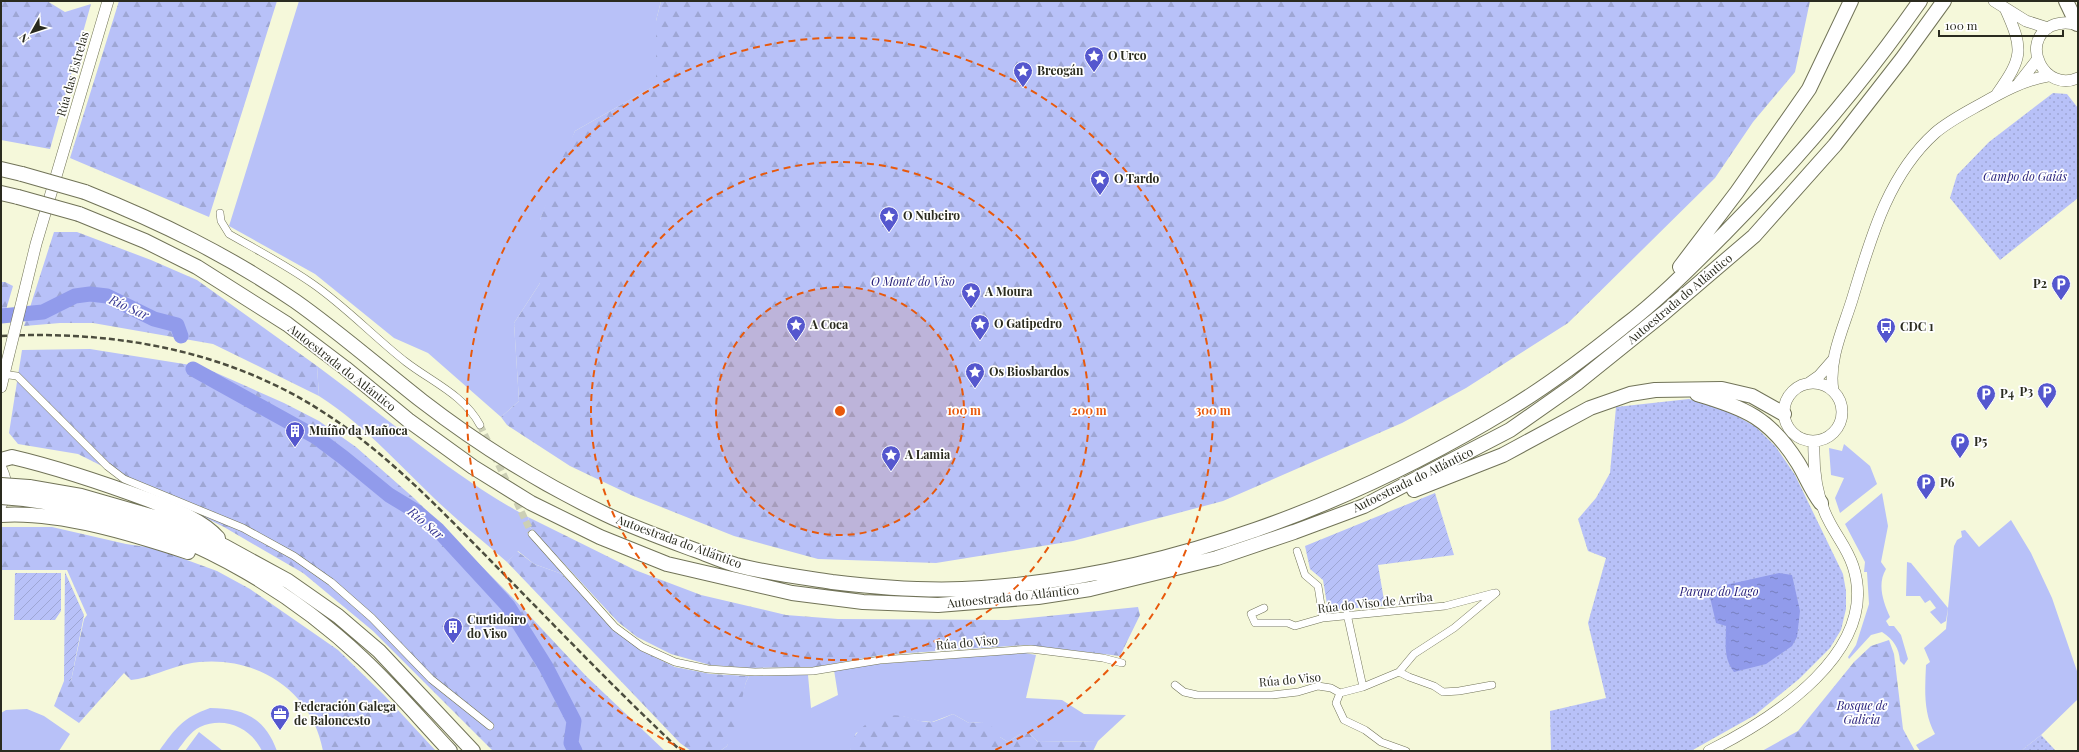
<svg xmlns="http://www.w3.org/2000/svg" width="2079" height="752" font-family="'Playfair Display',serif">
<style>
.grass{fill:#b8c1f8}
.forest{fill:url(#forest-firs)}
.park{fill:url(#park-dots)}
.garden{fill:url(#garden-furrows)}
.water{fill:url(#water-ripples)}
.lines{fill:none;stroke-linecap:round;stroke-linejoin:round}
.river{stroke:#919beb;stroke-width:15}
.street-tunnel{stroke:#cccfb5;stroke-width:7;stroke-dasharray:7 3.5;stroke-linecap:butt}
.street-casing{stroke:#717358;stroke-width:8}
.secondary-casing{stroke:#717358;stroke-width:12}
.highway-casing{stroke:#717358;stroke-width:16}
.street{stroke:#fff;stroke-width:7}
.secondary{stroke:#fff;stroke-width:11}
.highway{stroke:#fff;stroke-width:14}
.rail{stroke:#4c4d3e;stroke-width:2.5;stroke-dasharray:6 3;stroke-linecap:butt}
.secondary-bridge-casing{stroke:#717358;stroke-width:12;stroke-linecap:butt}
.highway-bridge-casing{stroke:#717358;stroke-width:16;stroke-linecap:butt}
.secondary-bridge{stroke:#fff;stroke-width:11}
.highway-bridge{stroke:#fff;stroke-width:14}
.ring{fill:none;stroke:#e8590c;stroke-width:2;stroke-dasharray:7 5}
.labels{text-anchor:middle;stroke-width:3.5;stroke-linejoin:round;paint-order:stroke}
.poi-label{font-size:12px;font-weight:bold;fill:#2a2b1f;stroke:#fff;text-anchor:start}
.street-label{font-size:12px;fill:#2a2b1f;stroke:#fff}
.park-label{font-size:12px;font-style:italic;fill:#27207b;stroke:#fff}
.water-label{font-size:13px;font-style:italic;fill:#373793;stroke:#fff}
.centre{fill:#e8590c;stroke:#fff;stroke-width:2}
.ring-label{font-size:12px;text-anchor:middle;font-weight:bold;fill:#e8590c;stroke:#fff;stroke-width:3.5;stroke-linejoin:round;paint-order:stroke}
</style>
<defs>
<pattern id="forest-firs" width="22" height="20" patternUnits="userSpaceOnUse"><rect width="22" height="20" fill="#b8c1f8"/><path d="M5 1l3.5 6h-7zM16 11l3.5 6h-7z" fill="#9ea6d4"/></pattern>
<pattern id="park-dots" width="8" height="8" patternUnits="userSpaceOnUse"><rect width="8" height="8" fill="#b8c1f8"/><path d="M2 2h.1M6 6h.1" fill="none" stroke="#9ea6d4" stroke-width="1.8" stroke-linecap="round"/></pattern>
<pattern id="garden-furrows" width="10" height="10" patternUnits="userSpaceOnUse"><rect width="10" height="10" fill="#b8c1f8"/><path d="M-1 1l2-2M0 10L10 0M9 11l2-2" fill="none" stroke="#9ea6d4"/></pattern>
<pattern id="water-ripples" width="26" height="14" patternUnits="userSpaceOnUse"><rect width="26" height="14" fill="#919beb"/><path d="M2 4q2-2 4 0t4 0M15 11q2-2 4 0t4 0" fill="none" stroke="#777fbe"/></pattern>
</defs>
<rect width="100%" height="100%" fill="#f5f8da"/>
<path class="grass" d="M299,1h362l-5,20v64l-81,46 -35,89v63l-26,40 5,78 -18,16 -73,-64 -34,-15 -79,-64 -86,-48z
M317,366c70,51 134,110 211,151l2,10 26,28 6,19 -28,-10 -16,-13 -11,11c-16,-14 -33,-28 -49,-42 -47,-41 -86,-90 -139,-124z
M1844,444l26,22 7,18 -37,29 -5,-15 9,-20 -13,-3 -2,-27 13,3z
M1882,493l6,33 -7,36 5,7c-9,15 -3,33 4,48l-4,4 3,5h5l7,9 7,24 -4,6 -4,-4c-1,-13 -6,-21 -18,-29l-11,3 -22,24 -1,-2 8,-12 13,-41 -2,-32h-3l1,-10 -20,-38z
M2011,520l20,33 21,45 26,76v25l-37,36 -20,16h-101l-4,-6 19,-11c-12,-22 -10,-45 -9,-69l4,-3 -6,-14 22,-19 8,-83 3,-6 5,-3 -1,-6 4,-1 14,17z
M1907,562l4,1 37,45 -2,13 -5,3 -11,-12 6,-4 -6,-8 -5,3 -5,-7h-14z
M1025,653l11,2 -10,43 36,2 22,14 42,1 -28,26 -60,1 -8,-8h-10l-12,8 -8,-5 -7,1 -11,-16 -13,1 -16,-9 -21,8 -13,-1 -17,-5 -46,17 -6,18h-130l7,-5 19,-64 3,-6 59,-1 3,33 27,-13 -4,-25 43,-6z
M210,708c34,0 55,10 67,43h-15c-11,-23 -37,-35 -62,-24 -10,5 -16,15 -23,24h-18c17,-23 23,-33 51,-43z
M27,709l17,7 26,18 -11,17h-58v-38l5,-3z
M199,732l24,19h-38z"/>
<path class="forest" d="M1,1h46l18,11 26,-8 -41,145 -49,-9z
M119,1h158l-68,216 -139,-59z
M661,1h1149l-15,71 -42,50 -38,56 -147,145 -102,65 -64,35 -179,78 -150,40 -137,22 -118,-4 -84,-23 -103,-41 -61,-29 -63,-41 -6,-8 18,-16 -5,-78 26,-40v-63l19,-55 16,-34 81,-46v-64z
M54,232h23l74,28 46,20 120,86 2,30 -106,-52 -120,-21h-33l-36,3z
M1,282h4l8,4 -12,41z
M90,349l113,18 81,36 35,18 37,26 59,52 98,99 73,78 79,75h-172l-120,-120 -70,-58 -79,-46 -146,-73 -60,-10 -9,-11 13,-83z
M528,517l107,53 66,25 85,20 52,4 170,1 130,-13 2,8 -20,41 -93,-11 -146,10 -66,12 -64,1 -41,-3 -39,-11 -34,-17 -19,-15 -88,-95z
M1,527h51l74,17 28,4 63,23 33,18 88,61 46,45 52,56h-113c-12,-65 -74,-99 -136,-87 -19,4 -37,14 -56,16l-7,-7 -45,50 -25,-17 10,-25h7l13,-62 3,-4 -20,-45h-66z
M517,551l17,13 28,10 52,56 28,21 33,16 36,7 38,2 -3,6 -11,47 -8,17 -7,5h-29l-11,-8 -173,-181z
M1889,640l5,14 9,75 12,22h-153l36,-20 56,-69 17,-16z
M953,714l16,9 13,-1 10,4 1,11h7l8,5 12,-8h10l8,8 60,-1 -5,10h-243c2,-24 29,-39 53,-35 10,2 19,7 30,6 6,-2 13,-5 20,-8z"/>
<path class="park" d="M2053,93l14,1 11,14v90l-78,62 -50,-62 7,-23 32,-33z
M1689,399l39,12 28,16 20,20 19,28 48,99 3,17v18l-5,21 -11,18 -31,31 -44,36 -64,36h-140l-1,-40 56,-13 -18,-75 18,-65 -18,-7 -10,-32 18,-21 14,-25 6,-66z
M2041,735l15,16h-35z"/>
<path class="garden" d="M1435,493l19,62 -76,10 7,41 -57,4 -5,-30 -13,-11 -5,-23z
M65,572l19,43 -13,66h-7z
M15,573h46v38l-6,9h-41z"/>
<path class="water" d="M1779,573l13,2 8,36 -3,26 -5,9 -26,18 -32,8c-11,-14 -8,-29 -8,-46l-10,-3 -7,-30 12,-7z"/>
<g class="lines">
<path class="river" d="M1,316l42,-4 32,-16 15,-2 17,2 47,23 23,6 4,11
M193,369l123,68 28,21 45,37 28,17 21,18 70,76 38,61 28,54 -3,22 4,8"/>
<path class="street-tunnel" d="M480,425l10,21
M494,455l38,79"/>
<defs>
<path id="street" d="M220,213l1,8 8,13c28,16 57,31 84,50 33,23 61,53 93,78 26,20 58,33 74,63
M1,374l16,2 90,90 17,13 119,49 51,28 37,26 41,36 59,61 59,47
M532,534l83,93 27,20 33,15 33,7 47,3 58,-1 67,-11 151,-11 72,9 19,5
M1297,551l8,24 13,11 5,32
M1264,608l-13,6 4,9h33l7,3 28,-8 122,-12 49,-13
M1347,614l16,73
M1399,672l10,5 25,9 9,6 16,-1 33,-6
M1175,685l9,7 13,3h75l26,-3 20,-6 13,2 9,5 23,-6 36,-15 15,-18 40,-26 42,-35
M1340,693l-4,10 8,17 21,10 16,12 25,9"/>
<path id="secondary" d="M1994,1l32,20 22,7
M2078,25c-9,-3 -18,-3 -27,1 -32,17 -6,67 27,52
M2019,83l18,-23
M1997,94c26,-37 27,-44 8,-86
M25,289l11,-45 72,-243
M1809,383l10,-7 14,-16
M1784 412a29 29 0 1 1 58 0a29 29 0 1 1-58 0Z
M1,387l5,-21
M1833,391c-5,-31 10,-62 19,-91 18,-59 35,-124 83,-167 14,-12 30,-20 46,-29 21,-12 43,-24 67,-28
M1,468c6,13 8,25 0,37
M1709,751c64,-32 172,-100 144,-185 -5,-16 -15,-28 -23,-43 -14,-25 -17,-54 -16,-82"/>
<path id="highway" d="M2066,1l11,23
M1,169l21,5
M85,192c75,30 143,63 210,109 44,31 85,67 127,100 57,44 118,82 183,113 29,14 60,25 90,36 14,5 27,11 41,15 31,8 64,12 96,17 49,6 100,10 150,6 186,-13 369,-83 527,-179 40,-24 78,-53 114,-82 37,-28 70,-62 103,-95 71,-72 136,-148 194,-231
M1,193l17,4
M79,214l66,27 52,26 90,57 58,44 63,52 65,47 58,36 69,34 67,27 125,29 71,9 75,3 100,-8 52,-8 127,-31 77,-26 70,-26 146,-76 67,-47 87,-70 90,-77 81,-91 67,-86 42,-58
M1680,267l57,-75 72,-103 42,-88
M1697,394c48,14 73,24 101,69 8,13 13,27 23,40
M1,460l11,-3c47,11 91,26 137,43 23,9 52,19 69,38
M29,487l52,9 80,23 63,27 64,35 50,35 41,35 94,100
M1414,490l89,-35 87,-47 40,-14 25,-4 67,-1 30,7 32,18
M24,499c29,4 58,9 86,16 93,24 183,78 253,144 31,29 58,61 87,92
M1,515c58,-4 132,19 187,37"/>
</defs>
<use href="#street" class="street-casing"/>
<use href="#secondary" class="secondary-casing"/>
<use href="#highway" class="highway-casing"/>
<use href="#street" class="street"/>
<use href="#secondary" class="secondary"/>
<use href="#highway" class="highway"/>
<path class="rail" d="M1,336c98,-5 196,9 284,54 82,42 144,108 207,172 63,64 124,128 189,189"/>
<defs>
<path id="secondary-bridge" d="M6,366l19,-77"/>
<path id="highway-bridge" d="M22,174l63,18
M18,197l61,17
M1,485l28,2
M1,497l23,2"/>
</defs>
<use href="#secondary-bridge" class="secondary-bridge-casing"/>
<use href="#highway-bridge" class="highway-bridge-casing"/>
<use href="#secondary-bridge" class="secondary-bridge"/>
<use href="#highway-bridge" class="highway-bridge"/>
</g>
<circle cx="840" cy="411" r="124" fill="#e8590c" fill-opacity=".12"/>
<g class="ring">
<circle cx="840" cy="411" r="124"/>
<circle cx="840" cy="411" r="249"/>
<path d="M685 750A373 373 0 1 1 995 750"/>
</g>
<defs>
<symbol id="sight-pin" viewBox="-11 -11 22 30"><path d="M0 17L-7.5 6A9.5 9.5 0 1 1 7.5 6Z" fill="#5557ce" stroke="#fff"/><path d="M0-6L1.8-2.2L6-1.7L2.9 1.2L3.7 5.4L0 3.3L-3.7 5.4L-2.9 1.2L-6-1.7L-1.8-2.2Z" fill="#fff"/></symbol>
<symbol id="parking-pin" viewBox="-11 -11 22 30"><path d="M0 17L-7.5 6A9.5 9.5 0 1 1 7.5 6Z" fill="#5557ce" stroke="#fff"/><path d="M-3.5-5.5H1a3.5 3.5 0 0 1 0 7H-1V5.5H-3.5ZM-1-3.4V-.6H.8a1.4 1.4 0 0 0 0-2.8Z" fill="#fff"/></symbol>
<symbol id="bus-pin" viewBox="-11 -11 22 30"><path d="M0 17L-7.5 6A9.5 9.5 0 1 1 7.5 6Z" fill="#5557ce" stroke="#fff"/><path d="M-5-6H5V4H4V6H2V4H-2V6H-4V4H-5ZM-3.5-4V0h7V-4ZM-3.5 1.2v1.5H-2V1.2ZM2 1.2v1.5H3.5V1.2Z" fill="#fff"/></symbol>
<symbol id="building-pin" viewBox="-11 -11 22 30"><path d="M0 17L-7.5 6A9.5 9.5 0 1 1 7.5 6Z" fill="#5557ce" stroke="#fff"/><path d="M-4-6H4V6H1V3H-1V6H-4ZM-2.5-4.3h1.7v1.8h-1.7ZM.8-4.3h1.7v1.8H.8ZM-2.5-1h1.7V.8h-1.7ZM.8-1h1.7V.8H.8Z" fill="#fff"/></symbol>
<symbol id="office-pin" viewBox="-11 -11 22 30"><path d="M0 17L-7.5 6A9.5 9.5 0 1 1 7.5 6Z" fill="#5557ce" stroke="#fff"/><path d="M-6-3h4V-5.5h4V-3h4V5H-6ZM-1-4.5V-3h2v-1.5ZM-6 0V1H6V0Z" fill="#fff"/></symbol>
</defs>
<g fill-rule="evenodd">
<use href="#sight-pin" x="1083" y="45" width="22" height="30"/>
<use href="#sight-pin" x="1012" y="60" width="22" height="30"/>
<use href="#sight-pin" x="1089" y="168" width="22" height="30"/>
<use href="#sight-pin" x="878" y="205" width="22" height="30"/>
<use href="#parking-pin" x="2050" y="273" width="22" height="30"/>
<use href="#sight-pin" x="960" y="281" width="22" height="30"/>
<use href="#sight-pin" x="969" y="313" width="22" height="30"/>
<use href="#sight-pin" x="785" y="314" width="22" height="30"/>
<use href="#bus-pin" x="1875" y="316" width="22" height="30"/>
<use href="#sight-pin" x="964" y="361" width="22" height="30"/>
<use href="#parking-pin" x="2036" y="381" width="22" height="30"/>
<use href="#parking-pin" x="1975" y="383" width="22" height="30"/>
<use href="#building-pin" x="284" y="420" width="22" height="30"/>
<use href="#parking-pin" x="1949" y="431" width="22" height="30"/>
<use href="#sight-pin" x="880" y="444" width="22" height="30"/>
<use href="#parking-pin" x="1915" y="472" width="22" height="30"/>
<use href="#building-pin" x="442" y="616" width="22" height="30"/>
<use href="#office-pin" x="269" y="703" width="22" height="30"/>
</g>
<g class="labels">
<g class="poi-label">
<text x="1108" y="60">O Urco</text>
<text x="1037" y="75">Breogán</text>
<text x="1114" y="183">O Tardo</text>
<text x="903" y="220">O Nubeiro</text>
<text x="2047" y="288" text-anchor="end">P2</text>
<text x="985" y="296">A Moura</text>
<text x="994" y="328">O Gatipedro</text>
<text x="810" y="329">A Coca</text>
<text x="1900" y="331">CDC 1</text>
<text x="989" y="376">Os Biosbardos</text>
<text x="2033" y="396" text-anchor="end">P3</text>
<text x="2000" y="398">P4</text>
<text x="309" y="435">Muíño da Mañoca</text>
<text x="1974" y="446">P5</text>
<text x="905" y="459">A Lamia</text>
<text x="1940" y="487">P6</text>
<text x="467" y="624">Curtidoiro<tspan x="467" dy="14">do Viso</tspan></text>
<text x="294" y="711">Federación Galega<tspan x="294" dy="14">de Baloncesto</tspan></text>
</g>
<g class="street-label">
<text transform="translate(73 74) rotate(-74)" y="4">Rúa das Estrelas</text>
<text transform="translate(1680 299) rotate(-40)" y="4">Autoestrada do Atlántico</text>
<text transform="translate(342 368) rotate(38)" y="4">Autoestrada do Atlántico</text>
<text transform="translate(1413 480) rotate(-26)" y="4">Autoestrada do Atlántico</text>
<text transform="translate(679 542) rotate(20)" y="4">Autoestrada do Atlántico</text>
<text transform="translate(1013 597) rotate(-6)" y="4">Autoestrada do Atlántico</text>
<text transform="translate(1375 603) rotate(-6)" y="4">Rúa do Viso de Arriba</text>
<text transform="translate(967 643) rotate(-5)" y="4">Rúa do Viso</text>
<text transform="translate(1290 680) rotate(-5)" y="4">Rúa do Viso</text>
</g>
<g class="park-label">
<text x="2025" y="181">Campo do Gaiás</text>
<text x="913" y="286">O Monte do Viso</text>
<text x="1719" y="596">Parque do Lago</text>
<text x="1862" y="710">Bosque de<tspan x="1862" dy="14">Galicia</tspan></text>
</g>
<g class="water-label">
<text transform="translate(129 307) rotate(24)" y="5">Río Sar</text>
<text transform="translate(426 523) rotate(40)" y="5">Río Sar</text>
</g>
</g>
<circle cx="840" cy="411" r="6" class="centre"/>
<g class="ring-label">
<text x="964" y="415">100 m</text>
<text x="1089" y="415">200 m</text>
<text x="1213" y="415">300 m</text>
</g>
<rect width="2079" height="752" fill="none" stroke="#2a2b1f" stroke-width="4"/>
<g transform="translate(32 32) rotate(231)" stroke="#ffffff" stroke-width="3" paint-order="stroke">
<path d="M0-3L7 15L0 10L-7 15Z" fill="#2a2b1f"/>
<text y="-6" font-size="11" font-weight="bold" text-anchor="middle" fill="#2a2b1f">N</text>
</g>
<path d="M1939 30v6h124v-6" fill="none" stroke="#2a2b1f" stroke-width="2"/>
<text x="1945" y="30" font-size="12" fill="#2a2b1f" stroke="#ffffff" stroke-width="3" paint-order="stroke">100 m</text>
</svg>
